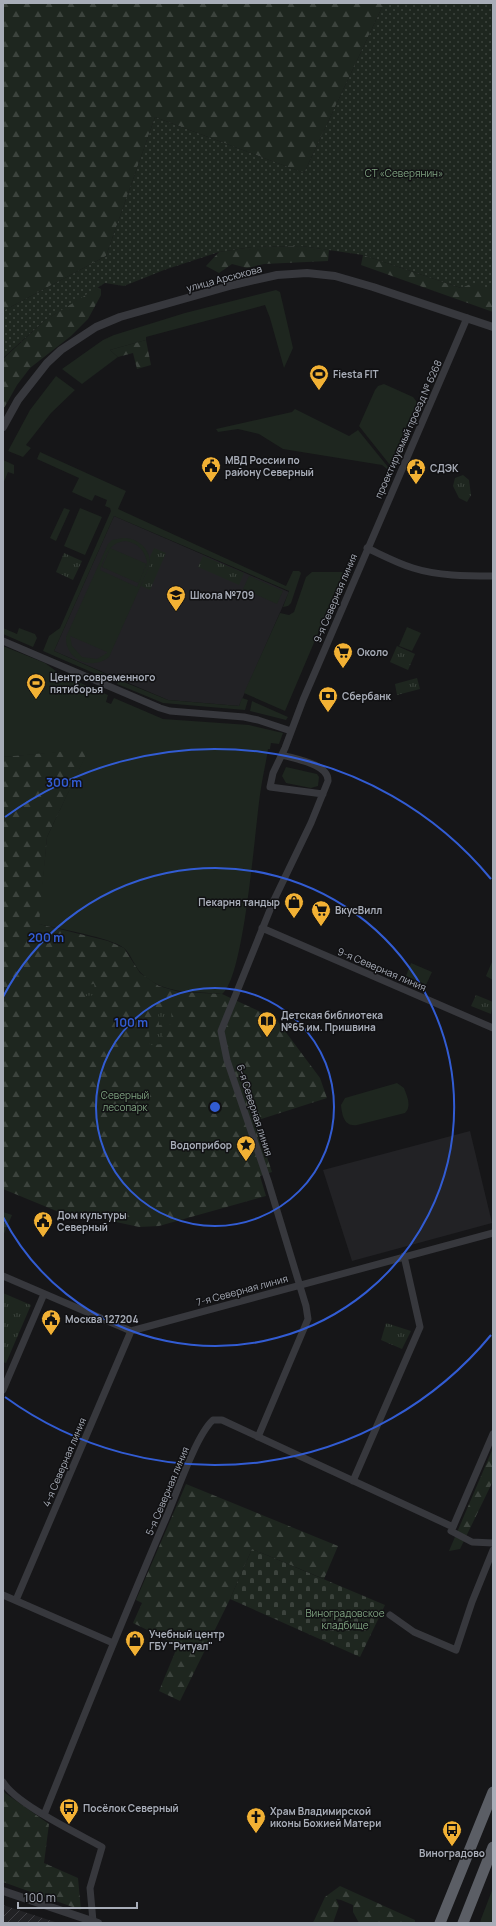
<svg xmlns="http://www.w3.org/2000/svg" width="496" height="1926" font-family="Manrope,sans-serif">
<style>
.built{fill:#222225}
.industrial{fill:url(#industrial-furrows)}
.grass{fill:#1e261f;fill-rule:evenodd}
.forest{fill:url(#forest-firs)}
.cemetery{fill:url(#cemetery-stones)}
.park{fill:url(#park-tufts)}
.garden{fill:url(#garden-dots)}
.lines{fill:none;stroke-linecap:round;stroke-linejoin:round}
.minor{stroke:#37383d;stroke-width:7}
.tertiary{stroke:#37383d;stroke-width:8}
.trunk{stroke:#5b5e65;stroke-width:11}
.ring{fill:none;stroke:#325cd3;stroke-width:2}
.labels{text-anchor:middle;stroke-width:3;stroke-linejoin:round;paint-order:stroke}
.park-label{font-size:10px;fill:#7fa381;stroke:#111113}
.street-label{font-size:10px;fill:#a8adb8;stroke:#111113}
.poi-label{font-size:10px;font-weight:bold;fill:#a8adb8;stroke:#111113;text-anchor:start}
.centre{fill:#325cd3;stroke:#111113;stroke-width:2}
.ring-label{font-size:12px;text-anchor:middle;font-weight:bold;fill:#325cd3;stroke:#111113;stroke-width:3;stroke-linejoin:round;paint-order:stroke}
</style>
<defs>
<pattern id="industrial-furrows" width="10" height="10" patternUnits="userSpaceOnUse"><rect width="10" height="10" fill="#222225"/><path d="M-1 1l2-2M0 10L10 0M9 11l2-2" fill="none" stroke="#3f3f43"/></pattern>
<pattern id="forest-firs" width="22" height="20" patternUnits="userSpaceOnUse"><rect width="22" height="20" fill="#1e261f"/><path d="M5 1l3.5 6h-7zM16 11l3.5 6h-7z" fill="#3c433d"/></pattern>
<pattern id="cemetery-stones" width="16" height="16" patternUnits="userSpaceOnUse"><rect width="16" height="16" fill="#1e261f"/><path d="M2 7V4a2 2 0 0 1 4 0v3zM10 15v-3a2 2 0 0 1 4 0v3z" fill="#3c433d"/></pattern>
<pattern id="park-tufts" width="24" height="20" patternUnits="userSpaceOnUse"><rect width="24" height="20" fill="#1e261f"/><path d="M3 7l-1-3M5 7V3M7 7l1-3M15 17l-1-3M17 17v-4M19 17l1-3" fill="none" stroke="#3c433d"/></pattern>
<pattern id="garden-dots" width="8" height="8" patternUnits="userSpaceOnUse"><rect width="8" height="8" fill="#1e261f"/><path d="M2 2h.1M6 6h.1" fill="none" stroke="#3c433d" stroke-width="1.8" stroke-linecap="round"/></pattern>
</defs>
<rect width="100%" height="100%" fill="#161618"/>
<path class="built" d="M114,516l175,76 -50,114 -71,-6 -114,-49z
M470,1131l22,92 -140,38 -29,-91z"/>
<path class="industrial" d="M3,1905l55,18h-55z"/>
<path class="grass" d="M276,290l4,2 13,56 -9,20 -14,-50 -5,-13 -119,32v3l-36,10 8,7 -36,27 -20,-15 41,-29 11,-5 71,-22z
M56,376l19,14 -24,23 -25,32 5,3 -8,9 -15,-6 22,-41z
M384,384l29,13 4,5 -27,63 -31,-39 16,-36 3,-4z
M295,409l54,27 9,-6 30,37 -1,2 -5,-4 -99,-16 -24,-15 -21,-5 -20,3 -2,-3 76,-17z
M40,452l86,39 -8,18 168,77 7,-15h6l2,2 -10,30 -3,3 -5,1 6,-16 -175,-75 -60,135 59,26 -1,4 -69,-30 6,-15 11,-8 51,-117 -1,-3 -5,-2 2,-6 -12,-5 -3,6 -20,-9 7,-14 -42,-19z
M3,460l11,5v9l-6,-2 -5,12z
M64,508l6,2 -14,31 -6,-3z
M80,508l22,9 -17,38 -21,-9z
M123,538c15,0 28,11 27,27l-41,92c-17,14 -44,3 -43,-20l42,-93 4,-4zM126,541c13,3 18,9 21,21l-10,25 -37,-17c6,-15 9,-28 26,-29zM70,636l37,16v1l-10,6 -15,-2 -10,-11z
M110,548l37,16 -9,19 -36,-16z
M312,572h32l-59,139 -41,-18 36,-80 9,2 5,-3 12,-35z
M249,576l34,15 -6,13 -34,-15z
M407,627l14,6 -9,18 -13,-5z
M3,628l14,6 2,-6 16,6 2,4 -4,9 -30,-13z
M3,646l42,17 15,11 48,21 -2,7 5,2 3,-6 49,21 86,6 34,8 -4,11 -8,-1 -1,6h-2c-2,14 -5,26 -7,39 -6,36 -16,189 -39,206 -29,-3 -59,1 -81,-21 -7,-7 -10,-19 -17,-25 -12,-10 -68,-20 -86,-24l9,-87 41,-87 -85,7z
M119,680l49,20 71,6 3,-8 6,2 -3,10 -82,-7 -46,-19z
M252,701l36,16 -2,3 -36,-9z
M286,767l31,7 2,3 -1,9 -7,2 -25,-5 -4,-7z
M411,963l21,9 -6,13 -20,-9z
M397,1083l7,5c3,8 8,18 1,25l-48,12c-13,2 -15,-10 -16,-20l4,-7z
M493,1888v35h-13l1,-4z"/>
<path class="forest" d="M3,3h381l-80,170 -149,-56 -49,139 -103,55z
M301,246l28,4 -1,11 -64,3 -17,4 -15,-4 -13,9 -13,-7 13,-14 33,-5z
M363,255l98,33 32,-16v40l-132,-47z
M97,287l4,2v6l-13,24 -17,17 -41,32 -13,17 -14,25 1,-52 40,-37z
M146,340l5,25 -14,4 -4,-16 -15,4 -8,-7z
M89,749l-42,88 -8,87 69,17 16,7 16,25 19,13 20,6 43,2 54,25 44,59 7,20 -72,23 17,51 -12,4 6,20 -107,30 -20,1 -55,-12 -13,2 -68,-28v-432z
M493,1448v33l-33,68 -11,2z
M186,1484l152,62 -14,33 -72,-30 -22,50 -50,102 -21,-10 19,-46 -45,-22 9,-20 -6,-3z
M3,1789l2,4 44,31 -5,39 34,15 3,32 -78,-28z
M340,1886l75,34v3h-56l-6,-11v-7l-12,-5 -5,-1 3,7 -6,17h-20l12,-26z"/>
<path class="cemetery" d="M252,1549l133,56 -25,52 -130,-58z"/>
<path class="park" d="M463,475l6,5 2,15 -4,7 -8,-4 -6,-12 2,-8z
M154,548l12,5 -16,37 -9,-4 9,-21v-8z
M64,553l18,8 -9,19 -17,-8z
M203,556l41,17 -5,12 -41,-18z
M397,646l18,8 -7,16 -18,-8z
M417,678l3,11 -23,6 -2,-11z
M492,962l1,1v17l-7,-4z
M94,984l2,11 -10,1 -2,-11z
M476,995l17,7 -2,12 -20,-8z
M171,1010l1,14 -13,1 -1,-14z
M162,1030l2,14 -14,1 -1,-14z
M3,1212l9,3 -9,21z
M3,1293l28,12 -25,58 -3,-1z
M386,1323l25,8 -9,18 -21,-9z"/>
<path class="garden" d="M384,3h109v287l-20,-7 -12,5 -98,-33 -62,-9 -49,1 -33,5 -55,18 -40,16 -19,-3 -61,38 -41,37v-47l103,-55 49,-139 149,56z"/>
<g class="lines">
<path class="minor" d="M367,548c15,7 30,15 46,20 25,8 53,8 80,8
M3,641l157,67 10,3 74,6 14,3 33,11
M323,794l-53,-7 3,-14 12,-25 18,-48 164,-382
M262,928l231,100
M3,1276l128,55 362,-98
M3,1390l41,-96
M258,1437l50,-118 -2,-13 -38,-125 -41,-121 -6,-29 53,-131 37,-77 17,-42c1,-17 -33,-22 -46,-26
M353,1481l67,-154 -16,-71
M451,1531l21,11 21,1
M3,1595l110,48
M16,1600l115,-269
M390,1615l24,17 42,18 16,-48 21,-52
M3,1782c13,22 74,51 99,65l-12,41 3,33
M44,1815c40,-100 80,-199 122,-297 10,-23 30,-83 47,-98h9l231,107 40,-93"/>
<path class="tertiary" d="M3,427l15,-27 29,-37 14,-13 35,-23 24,-10 113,-32 44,-10 30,-2 28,3 38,11 120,40
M3,1891l95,32"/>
<path class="trunk" d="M440,1923l53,-131
M463,1923l30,-76"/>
</g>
<g class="ring">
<circle cx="215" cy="1107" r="119"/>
<path d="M3 997A239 239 0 1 1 3 1217"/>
<path d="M491 1335A358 358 0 0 1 5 1397M5 817A358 358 0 0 1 491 879"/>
</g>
<defs>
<symbol id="stadium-pin" viewBox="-11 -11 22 30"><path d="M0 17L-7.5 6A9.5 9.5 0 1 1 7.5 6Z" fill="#f2b134" stroke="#111113"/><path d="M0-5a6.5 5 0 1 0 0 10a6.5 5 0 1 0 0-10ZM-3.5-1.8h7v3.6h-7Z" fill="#111"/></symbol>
<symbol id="civic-pin" viewBox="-11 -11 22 30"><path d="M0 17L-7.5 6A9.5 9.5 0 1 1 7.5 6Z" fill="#f2b134" stroke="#111113"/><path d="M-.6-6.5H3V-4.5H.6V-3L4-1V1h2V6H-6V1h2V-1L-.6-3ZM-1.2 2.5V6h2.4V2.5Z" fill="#111"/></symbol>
<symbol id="school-pin" viewBox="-11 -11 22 30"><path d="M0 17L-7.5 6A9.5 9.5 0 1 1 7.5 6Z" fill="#f2b134" stroke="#111113"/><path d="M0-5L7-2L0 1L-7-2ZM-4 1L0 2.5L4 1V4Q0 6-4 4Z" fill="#111"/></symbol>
<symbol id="supermarket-pin" viewBox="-11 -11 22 30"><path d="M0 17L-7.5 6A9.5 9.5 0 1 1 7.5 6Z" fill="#f2b134" stroke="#111113"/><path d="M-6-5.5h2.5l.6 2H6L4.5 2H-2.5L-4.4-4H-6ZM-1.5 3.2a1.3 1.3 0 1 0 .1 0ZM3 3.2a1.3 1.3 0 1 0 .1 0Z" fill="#111"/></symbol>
<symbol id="bank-pin" viewBox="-11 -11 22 30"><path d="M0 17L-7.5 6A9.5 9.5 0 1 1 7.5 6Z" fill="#f2b134" stroke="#111113"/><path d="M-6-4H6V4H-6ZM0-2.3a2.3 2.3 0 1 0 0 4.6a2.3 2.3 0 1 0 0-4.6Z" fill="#111"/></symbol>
<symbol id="shop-pin" viewBox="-11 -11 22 30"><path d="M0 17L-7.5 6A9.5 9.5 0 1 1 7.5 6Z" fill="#f2b134" stroke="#111113"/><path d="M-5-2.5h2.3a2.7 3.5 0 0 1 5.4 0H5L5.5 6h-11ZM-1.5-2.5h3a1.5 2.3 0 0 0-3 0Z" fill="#111"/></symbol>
<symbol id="library-pin" viewBox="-11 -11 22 30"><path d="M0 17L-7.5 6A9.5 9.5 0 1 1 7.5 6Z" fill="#f2b134" stroke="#111113"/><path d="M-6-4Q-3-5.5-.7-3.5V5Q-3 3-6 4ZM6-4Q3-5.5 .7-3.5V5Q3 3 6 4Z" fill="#111"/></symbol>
<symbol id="sight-pin" viewBox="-11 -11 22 30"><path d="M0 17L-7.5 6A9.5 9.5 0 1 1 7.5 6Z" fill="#f2b134" stroke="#111113"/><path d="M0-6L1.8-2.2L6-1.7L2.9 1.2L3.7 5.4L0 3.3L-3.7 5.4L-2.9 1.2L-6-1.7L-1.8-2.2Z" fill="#111"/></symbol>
<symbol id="bus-pin" viewBox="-11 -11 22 30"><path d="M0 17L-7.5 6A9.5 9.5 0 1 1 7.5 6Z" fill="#f2b134" stroke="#111113"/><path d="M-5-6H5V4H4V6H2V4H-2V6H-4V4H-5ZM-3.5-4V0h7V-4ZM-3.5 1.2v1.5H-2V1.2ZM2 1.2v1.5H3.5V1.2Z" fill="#111"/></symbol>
<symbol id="church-pin" viewBox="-11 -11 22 30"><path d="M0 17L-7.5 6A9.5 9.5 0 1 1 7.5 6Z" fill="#f2b134" stroke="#111113"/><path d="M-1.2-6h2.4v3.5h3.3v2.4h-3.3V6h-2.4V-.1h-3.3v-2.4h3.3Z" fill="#111"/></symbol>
</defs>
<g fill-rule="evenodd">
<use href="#stadium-pin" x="308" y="363" width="22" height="30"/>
<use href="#civic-pin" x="200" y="455" width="22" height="30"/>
<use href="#civic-pin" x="405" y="457" width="22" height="30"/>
<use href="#school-pin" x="165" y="584" width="22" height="30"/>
<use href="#supermarket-pin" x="332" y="641" width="22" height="30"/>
<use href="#stadium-pin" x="25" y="672" width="22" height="30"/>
<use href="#bank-pin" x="317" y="685" width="22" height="30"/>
<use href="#shop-pin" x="283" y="891" width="22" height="30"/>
<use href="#supermarket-pin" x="310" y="899" width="22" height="30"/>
<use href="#library-pin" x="256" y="1010" width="22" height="30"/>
<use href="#sight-pin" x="235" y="1134" width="22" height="30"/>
<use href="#civic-pin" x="32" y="1210" width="22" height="30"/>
<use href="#civic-pin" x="40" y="1308" width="22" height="30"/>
<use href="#shop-pin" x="124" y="1629" width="22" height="30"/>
<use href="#bus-pin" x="58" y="1797" width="22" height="30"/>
<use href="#church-pin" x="245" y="1806" width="22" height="30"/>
<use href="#bus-pin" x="441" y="1819" width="22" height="30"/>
</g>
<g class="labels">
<g class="park-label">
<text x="404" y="177">СТ «Северянин»</text>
<text x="125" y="1099">Северный<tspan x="125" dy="12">лесопарк</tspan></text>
<text x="345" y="1617">Виноградовское<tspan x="345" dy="12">кладбище</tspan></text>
</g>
<g class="street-label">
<text transform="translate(224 278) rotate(-15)" y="4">улица Арсюкова</text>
<text transform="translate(408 429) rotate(-66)" y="4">проектируемый проезд № 6268</text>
<text transform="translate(335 598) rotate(-67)" y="4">9-я Северная линия</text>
<text transform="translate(382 969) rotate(23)" y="4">9-я Северная линия</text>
<text transform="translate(255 1110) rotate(72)" y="4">6-я Северная линия</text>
<text transform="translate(242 1290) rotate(-15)" y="4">7-я Северная линия</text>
<text transform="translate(64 1462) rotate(-67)" y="4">4-я Северная линия</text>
<text transform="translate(167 1491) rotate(-67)" y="4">5-я Северная линия</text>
</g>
<g class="poi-label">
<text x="333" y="378">Fiesta FIT</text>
<text x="225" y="464">МВД России по<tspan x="225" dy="12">району Северный</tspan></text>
<text x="430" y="472">СДЭК</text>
<text x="190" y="599">Школа №709</text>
<text x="357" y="656">Около</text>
<text x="50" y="681">Центр современного<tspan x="50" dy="12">пятиборья</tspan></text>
<text x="342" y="700">Сбербанк</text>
<text x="280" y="906" text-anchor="end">Пекарня тандыр</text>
<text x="335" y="914">ВкусВилл</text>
<text x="281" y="1019">Детская библиотека<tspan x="281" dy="12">№65 им. Пришвина</tspan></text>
<text x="232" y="1149" text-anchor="end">Водоприбор</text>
<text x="57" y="1219">Дом культуры<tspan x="57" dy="12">Северный</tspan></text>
<text x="65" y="1323">Москва 127204</text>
<text x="149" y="1638">Учебный центр<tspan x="149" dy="12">ГБУ "Ритуал"</tspan></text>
<text x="83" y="1812">Посёлок Северный</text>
<text x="270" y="1815">Храм Владимирской<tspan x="270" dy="12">иконы Божией Матери</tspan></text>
<text x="452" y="1857" text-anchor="middle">Виноградово</text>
</g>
</g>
<circle cx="215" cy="1107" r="6" class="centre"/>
<g class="ring-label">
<text x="64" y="787">300 m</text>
<text x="46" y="942">200 m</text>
<text x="131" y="1027">100 m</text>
</g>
<rect width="496" height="1926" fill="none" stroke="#a8adb8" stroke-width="8"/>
<path d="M18 1902v6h119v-6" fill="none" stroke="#a8adb8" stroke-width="2"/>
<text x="24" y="1902" font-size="12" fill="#a8adb8" stroke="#111113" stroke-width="3" paint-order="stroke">100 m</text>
</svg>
